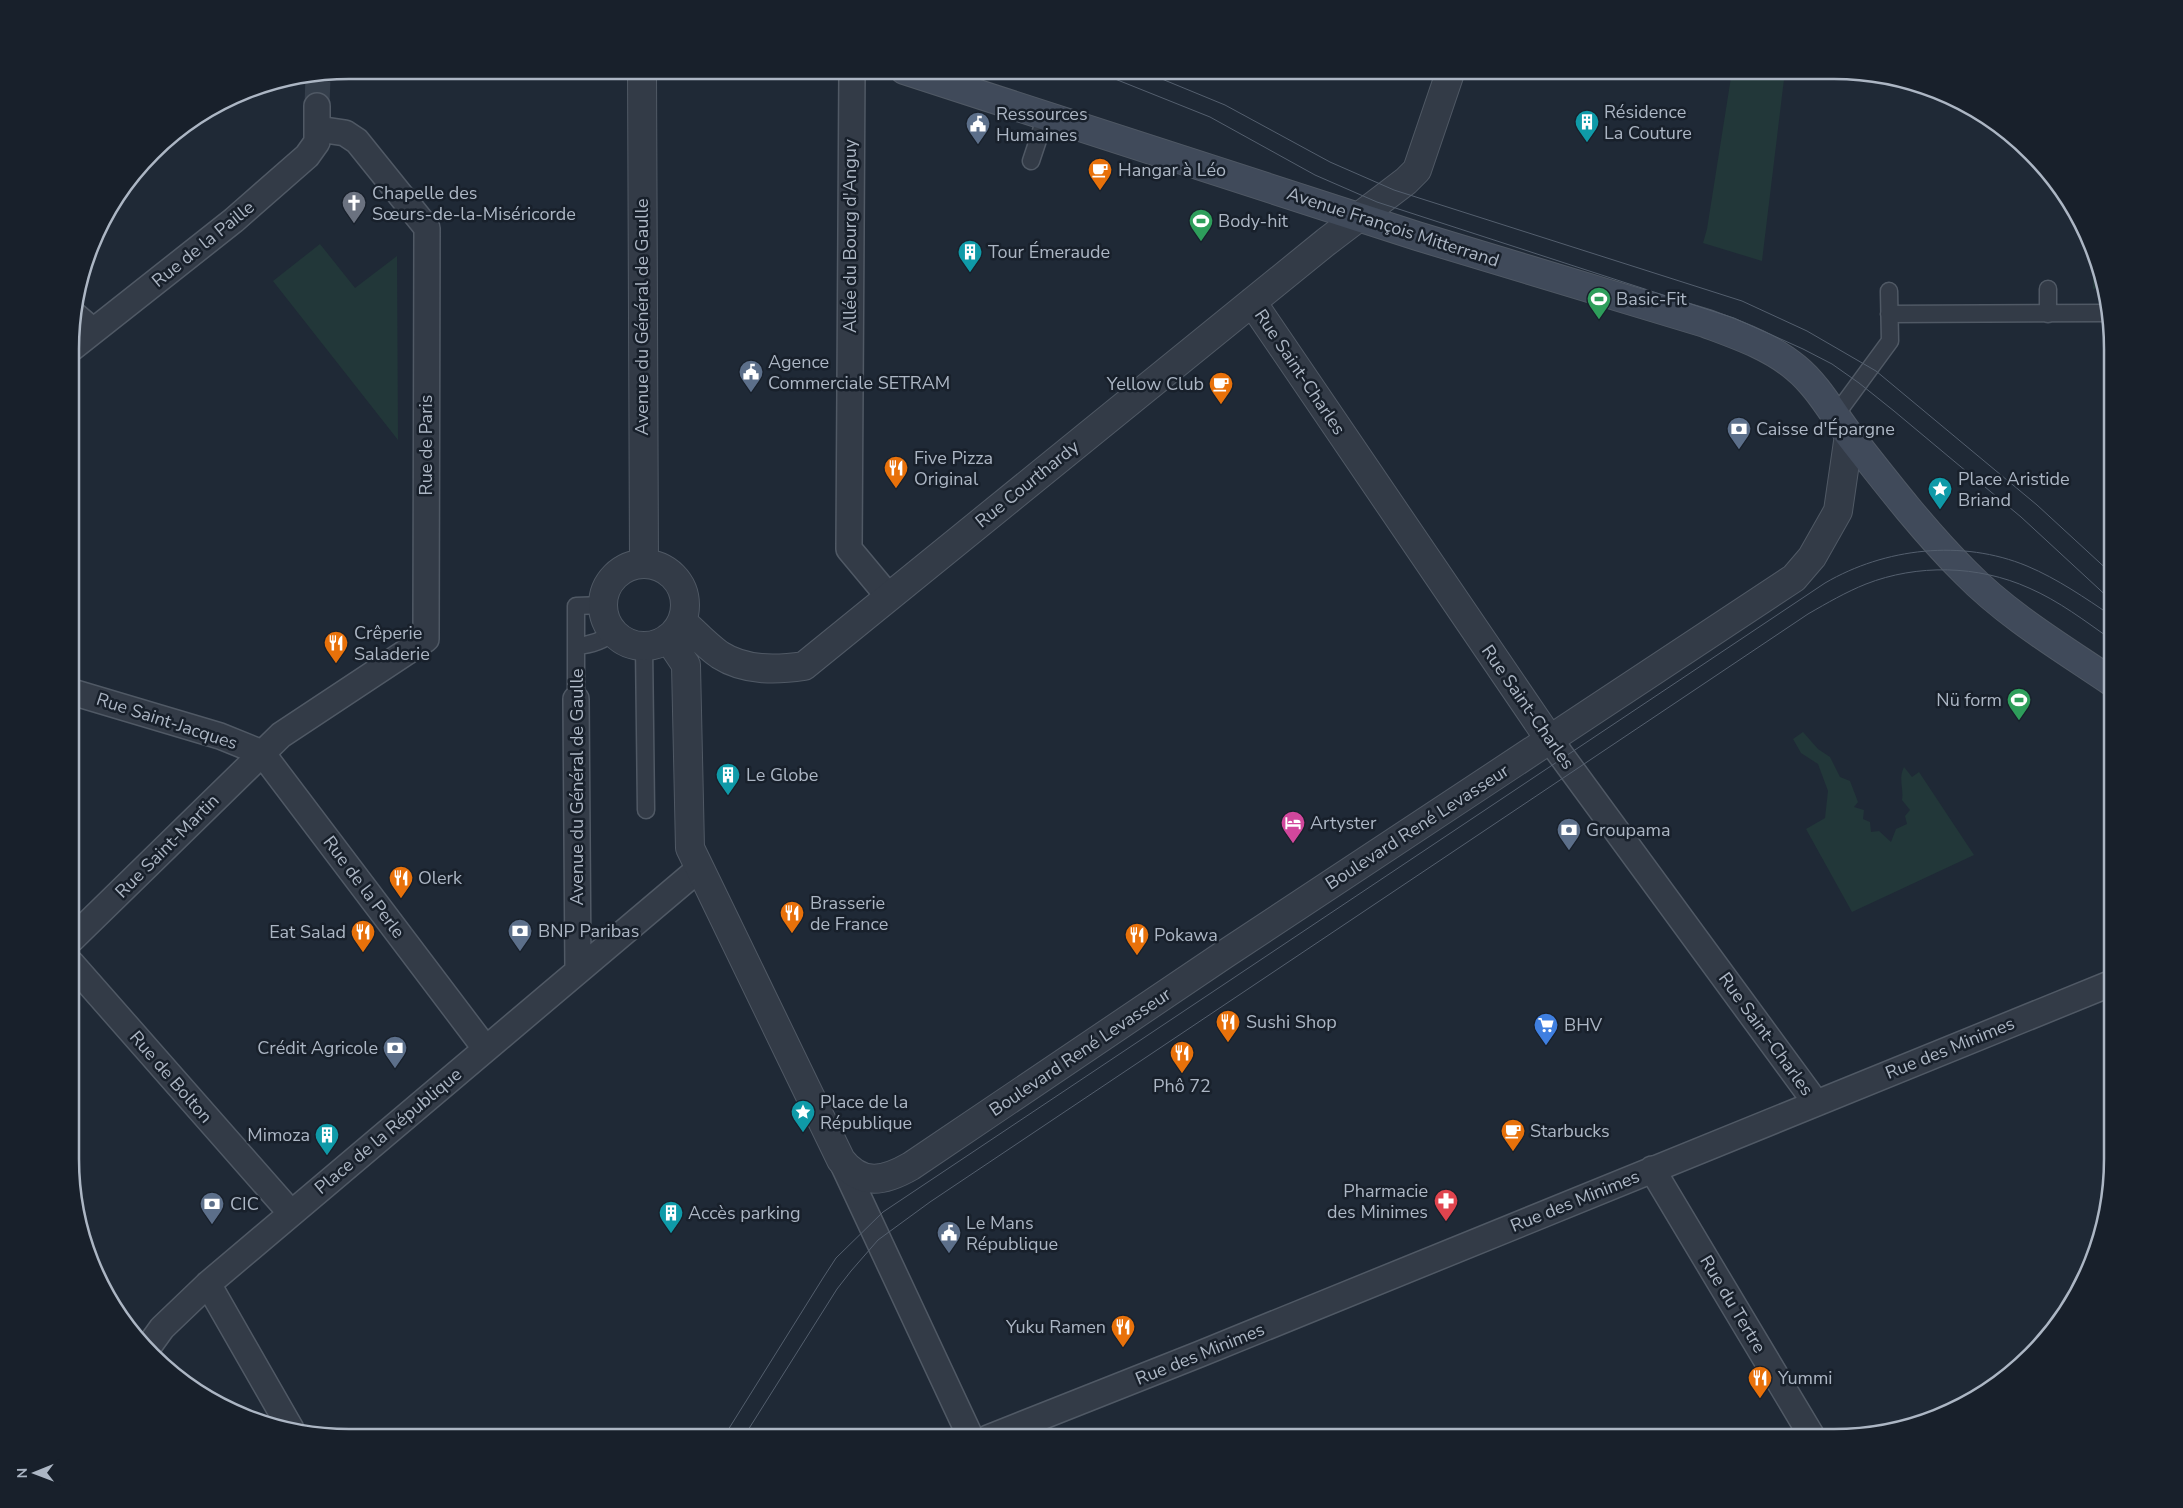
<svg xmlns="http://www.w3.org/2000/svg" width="2183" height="1508" font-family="'Nunito Sans',sans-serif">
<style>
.green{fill:#223739}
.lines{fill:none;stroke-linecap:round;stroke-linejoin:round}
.pedestrian-tunnel{stroke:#343e4b;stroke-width:25;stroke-dasharray:25 12;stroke-linecap:butt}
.service-casing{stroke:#505965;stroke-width:19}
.pedestrian-casing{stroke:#505965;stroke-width:28}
.minor-casing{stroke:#505965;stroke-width:30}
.secondary-casing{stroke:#505965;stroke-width:30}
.service{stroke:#333b47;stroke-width:16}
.pedestrian{stroke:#333b47;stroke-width:25}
.minor{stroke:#333b47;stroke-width:28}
.secondary{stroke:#404a5a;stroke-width:28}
.tram{stroke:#545f6e;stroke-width:1}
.labels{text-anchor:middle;stroke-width:5;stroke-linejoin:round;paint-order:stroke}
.poi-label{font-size:18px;fill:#acb6c4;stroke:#18202b;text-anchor:start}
.street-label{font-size:18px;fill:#acb6c4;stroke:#18202b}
.rim{fill:none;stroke:#acb6c4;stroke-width:2.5}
</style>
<rect width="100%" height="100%" fill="#1f2936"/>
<path class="green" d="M1732,71h53l-23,190 -59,-18 4,-14z
M320,244l35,44 42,-32 1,184 -125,-159z
M2093,252l10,24 2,12 -12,1z
M1803,732l15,17 12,8 10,20 10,4 8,21 -4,5 10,3 -1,9 7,3 1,10 8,-1 12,11 5,-13 11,-5 -2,-8 5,-6 -8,-10c2,-12 -4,-21 2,-33l8,10 7,-5 55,83 -122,57 -46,-83 19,-11 3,-27 -10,-27 -17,-11 -8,-14z"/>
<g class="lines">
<path class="pedestrian-tunnel" d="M317,106l1,-30"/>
<defs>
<path id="service" d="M1031,161l15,-45
M2048,289v25
M1889,314l221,-1
M1835,416l55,-75 -1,-50
M576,646c14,-1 26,-4 37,-14
M644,646l2,164
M576,699v-93l27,-1"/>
<path id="pedestrian" d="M852,70l-3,479 40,48
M72,313l21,18
M72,348l162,-128 73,-64 10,-14v-36
M72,692l148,44 42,17
M576,699l2,272
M1550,740l266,363
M262,753l223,295
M72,939l209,-204 145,-96 1,-411 -70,-87 -12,-8 -27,-4
M72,964l219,249
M841,1160l130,278
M1652,1169l161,269
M208,1284l83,145
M149,1346l13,-18 46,-44 492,-416
M988,1438l212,-84 912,-371"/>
<path id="minor" d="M642,70l2,494
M1252,302l298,438
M603 605a41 41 0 1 1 82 0a41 41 0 1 1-82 0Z
M682,621c12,11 25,25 38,34 25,16 56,15 84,11l522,-424 80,-61 11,-11 34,-100
M668,638l18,27 4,183 151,312c21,27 44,21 70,6l314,-212 569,-376 18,-21 26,-46 11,-76"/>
<path id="secondary" d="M904,70l513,166 288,87c32,12 65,23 91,45 22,18 37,46 54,68 36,46 73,94 115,136 43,44 97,76 147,110"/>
</defs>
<use href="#service" class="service-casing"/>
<use href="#pedestrian" class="pedestrian-casing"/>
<use href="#minor" class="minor-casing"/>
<use href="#secondary" class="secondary-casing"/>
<use href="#service" class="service"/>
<use href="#pedestrian" class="pedestrian"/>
<use href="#minor" class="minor"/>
<use href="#secondary" class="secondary"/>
<path class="tram" d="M1088,70l22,7 100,40 105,58 62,27 357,116 69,31 29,15 27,19 35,28 127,106 91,84
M1140,70l85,35 105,57 64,28 348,111 65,30 69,40 161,134 75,69
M723,1438l100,-160 13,-20 47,-46 942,-629c60,-35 137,-44 202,-17 31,13 58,32 85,50
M743,1438l94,-149 14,-18 27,-31 52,-38 878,-588c19,-11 38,-22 58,-30 51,-20 112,-19 163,4 30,13 56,33 83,52"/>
</g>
<defs>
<symbol id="building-pin" viewBox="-11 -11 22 30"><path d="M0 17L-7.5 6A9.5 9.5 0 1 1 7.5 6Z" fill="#0f9aa8" stroke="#18202b"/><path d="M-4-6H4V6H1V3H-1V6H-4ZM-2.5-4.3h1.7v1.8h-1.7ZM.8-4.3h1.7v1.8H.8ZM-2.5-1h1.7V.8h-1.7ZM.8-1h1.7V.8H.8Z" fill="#fff"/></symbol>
<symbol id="civic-pin" viewBox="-11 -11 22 30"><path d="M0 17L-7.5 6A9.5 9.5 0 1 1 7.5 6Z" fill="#5c6f8a" stroke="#18202b"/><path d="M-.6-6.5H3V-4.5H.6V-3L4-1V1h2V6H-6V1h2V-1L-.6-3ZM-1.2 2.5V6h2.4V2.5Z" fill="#fff"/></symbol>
<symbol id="cafe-pin" viewBox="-11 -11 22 30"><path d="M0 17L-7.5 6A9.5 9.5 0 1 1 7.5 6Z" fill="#e8710a" stroke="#18202b"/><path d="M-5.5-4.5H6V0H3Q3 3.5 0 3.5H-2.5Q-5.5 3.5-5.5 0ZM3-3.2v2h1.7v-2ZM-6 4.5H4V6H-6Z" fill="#fff"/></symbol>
<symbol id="church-pin" viewBox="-11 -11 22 30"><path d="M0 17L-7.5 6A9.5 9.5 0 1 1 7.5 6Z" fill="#6b7280" stroke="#18202b"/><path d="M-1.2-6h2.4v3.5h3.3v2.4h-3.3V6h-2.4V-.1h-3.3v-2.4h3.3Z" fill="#fff"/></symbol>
<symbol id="stadium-pin" viewBox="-11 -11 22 30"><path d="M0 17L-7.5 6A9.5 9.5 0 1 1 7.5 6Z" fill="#2e9e5b" stroke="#18202b"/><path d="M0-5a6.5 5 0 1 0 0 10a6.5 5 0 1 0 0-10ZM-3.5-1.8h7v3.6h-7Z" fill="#fff"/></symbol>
<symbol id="bank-pin" viewBox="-11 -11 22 30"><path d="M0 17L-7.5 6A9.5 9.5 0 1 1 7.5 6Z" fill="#5c6f8a" stroke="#18202b"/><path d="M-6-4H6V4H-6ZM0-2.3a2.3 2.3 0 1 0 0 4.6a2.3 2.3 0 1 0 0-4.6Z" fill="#fff"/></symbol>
<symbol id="restaurant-pin" viewBox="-11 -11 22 30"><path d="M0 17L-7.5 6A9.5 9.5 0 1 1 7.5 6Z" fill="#e8710a" stroke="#18202b"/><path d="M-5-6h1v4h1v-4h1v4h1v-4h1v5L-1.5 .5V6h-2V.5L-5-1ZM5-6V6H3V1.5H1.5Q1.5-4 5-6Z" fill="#fff"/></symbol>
<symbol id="sight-pin" viewBox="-11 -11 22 30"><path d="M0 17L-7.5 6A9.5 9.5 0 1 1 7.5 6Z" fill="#0f9aa8" stroke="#18202b"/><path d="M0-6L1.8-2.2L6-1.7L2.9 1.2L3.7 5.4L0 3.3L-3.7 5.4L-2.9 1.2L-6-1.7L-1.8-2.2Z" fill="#fff"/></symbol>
<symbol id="hotel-pin" viewBox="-11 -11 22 30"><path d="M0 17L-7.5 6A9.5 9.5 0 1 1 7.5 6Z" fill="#d1479c" stroke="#18202b"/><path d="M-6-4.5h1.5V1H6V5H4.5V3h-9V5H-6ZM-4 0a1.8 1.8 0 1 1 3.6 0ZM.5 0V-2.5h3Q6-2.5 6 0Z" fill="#fff"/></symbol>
<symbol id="supermarket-pin" viewBox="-11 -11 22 30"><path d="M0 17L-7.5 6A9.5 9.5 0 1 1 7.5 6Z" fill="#3f7fe0" stroke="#18202b"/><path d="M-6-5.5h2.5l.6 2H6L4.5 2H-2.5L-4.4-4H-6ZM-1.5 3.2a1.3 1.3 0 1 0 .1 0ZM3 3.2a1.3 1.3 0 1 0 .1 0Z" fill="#fff"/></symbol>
<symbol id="pharmacy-pin" viewBox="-11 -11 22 30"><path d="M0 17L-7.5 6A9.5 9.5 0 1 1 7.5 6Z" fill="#e0444e" stroke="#18202b"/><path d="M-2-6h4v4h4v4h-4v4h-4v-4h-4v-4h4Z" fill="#fff"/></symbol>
</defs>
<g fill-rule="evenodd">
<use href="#building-pin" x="1573" y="108" width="28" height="38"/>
<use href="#civic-pin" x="964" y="110" width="28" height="38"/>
<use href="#cafe-pin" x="1086" y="156" width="28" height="38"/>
<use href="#church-pin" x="340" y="189" width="28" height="38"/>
<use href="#stadium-pin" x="1187" y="207" width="28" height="38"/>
<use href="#building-pin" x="956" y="238" width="28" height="38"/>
<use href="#stadium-pin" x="1585" y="285" width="28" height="38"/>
<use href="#civic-pin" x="737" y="358" width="28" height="38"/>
<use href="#cafe-pin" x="1207" y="370" width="28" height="38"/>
<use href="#bank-pin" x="1725" y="415" width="28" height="38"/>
<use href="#restaurant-pin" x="882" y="454" width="28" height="38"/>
<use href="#sight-pin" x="1926" y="475" width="28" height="38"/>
<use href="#restaurant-pin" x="322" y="629" width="28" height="38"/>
<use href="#stadium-pin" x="2005" y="686" width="28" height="38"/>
<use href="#building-pin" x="714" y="761" width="28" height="38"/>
<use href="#hotel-pin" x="1279" y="809" width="28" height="38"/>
<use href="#bank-pin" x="1555" y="816" width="28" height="38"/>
<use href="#restaurant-pin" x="387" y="864" width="28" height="38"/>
<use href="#restaurant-pin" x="778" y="899" width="28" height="38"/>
<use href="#bank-pin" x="506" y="917" width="28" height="38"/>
<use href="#restaurant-pin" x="349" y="918" width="28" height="38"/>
<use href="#restaurant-pin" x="1123" y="921" width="28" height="38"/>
<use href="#restaurant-pin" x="1214" y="1008" width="28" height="38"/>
<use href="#supermarket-pin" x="1532" y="1011" width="28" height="38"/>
<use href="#bank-pin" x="381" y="1034" width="28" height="38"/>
<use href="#restaurant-pin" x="1168" y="1039" width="28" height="38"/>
<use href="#sight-pin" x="789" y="1098" width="28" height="38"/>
<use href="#cafe-pin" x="1499" y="1117" width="28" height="38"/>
<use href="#building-pin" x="313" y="1121" width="28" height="38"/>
<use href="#pharmacy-pin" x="1432" y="1187" width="28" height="38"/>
<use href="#bank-pin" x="198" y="1190" width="28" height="38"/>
<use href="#building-pin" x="657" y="1199" width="28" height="38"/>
<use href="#civic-pin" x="935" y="1219" width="28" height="38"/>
<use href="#restaurant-pin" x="1109" y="1313" width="28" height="38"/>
<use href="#restaurant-pin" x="1746" y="1364" width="28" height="38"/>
</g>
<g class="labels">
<g class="poi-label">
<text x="1604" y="118">Résidence<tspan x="1604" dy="21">La Couture</tspan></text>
<text x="996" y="120">Ressources<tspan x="996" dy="21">Humaines</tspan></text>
<text x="1118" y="176">Hangar à Léo</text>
<text x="372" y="199">Chapelle des<tspan x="372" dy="21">Sœurs-de-la-Miséricorde</tspan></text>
<text x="1218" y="227">Body-hit</text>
<text x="988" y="258">Tour Émeraude</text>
<text x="1616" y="305">Basic-Fit</text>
<text x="768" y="368">Agence<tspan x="768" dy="21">Commerciale SETRAM</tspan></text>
<text x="1204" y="390" text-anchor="end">Yellow Club</text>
<text x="1756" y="435">Caisse d'Épargne</text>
<text x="914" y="464">Five Pizza<tspan x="914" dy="21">Original</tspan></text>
<text x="1958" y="485">Place Aristide<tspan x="1958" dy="21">Briand</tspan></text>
<text x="354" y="639">Crêperie<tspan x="354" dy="21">Saladerie</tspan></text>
<text x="2002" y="706" text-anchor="end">Nü form</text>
<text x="746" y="781">Le Globe</text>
<text x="1310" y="829">Artyster</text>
<text x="1586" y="836">Groupama</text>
<text x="418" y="884">Olerk</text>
<text x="810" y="909">Brasserie<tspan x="810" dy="21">de France</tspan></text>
<text x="538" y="937">BNP Paribas</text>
<text x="346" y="938" text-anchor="end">Eat Salad</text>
<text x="1154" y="941">Pokawa</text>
<text x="1246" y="1028">Sushi Shop</text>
<text x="1564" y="1031">BHV</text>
<text x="378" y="1054" text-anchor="end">Crédit Agricole</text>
<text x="1182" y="1092" text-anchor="middle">Phô 72</text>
<text x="820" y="1108">Place de la<tspan x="820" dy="21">République</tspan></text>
<text x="1530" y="1137">Starbucks</text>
<text x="310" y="1141" text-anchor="end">Mimoza</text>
<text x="1428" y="1197" text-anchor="end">Pharmacie<tspan x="1428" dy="21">des Minimes</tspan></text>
<text x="230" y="1210">CIC</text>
<text x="688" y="1219">Accès parking</text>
<text x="966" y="1229">Le Mans<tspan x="966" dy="21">République</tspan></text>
<text x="1106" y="1333" text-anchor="end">Yuku Ramen</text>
<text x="1778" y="1384">Yummi</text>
</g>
<g class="street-label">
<text transform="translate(1393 227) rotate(18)" y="6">Avenue François Mitterrand</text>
<text transform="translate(850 236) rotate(-90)" y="6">Allée du Bourg d'Anguy</text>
<text transform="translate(203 244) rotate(-39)" y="6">Rue de la Paille</text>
<text transform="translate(642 317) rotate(-90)" y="6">Avenue du Général de Gaulle</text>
<text transform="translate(1300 372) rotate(56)" y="6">Rue Saint-Charles</text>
<text transform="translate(426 445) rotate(-90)" y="6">Rue de Paris</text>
<text transform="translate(1027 484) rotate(-39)" y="6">Rue Courthardy</text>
<text transform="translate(1528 707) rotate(55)" y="6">Rue Saint-Charles</text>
<text transform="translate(167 721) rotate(18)" y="6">Rue Saint-Jacques</text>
<text transform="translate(577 787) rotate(-90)" y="6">Avenue du Général de Gaulle</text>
<text transform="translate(1417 827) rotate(-33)" y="6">Boulevard René Levasseur</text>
<text transform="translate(167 846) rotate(-45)" y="6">Rue Saint-Martin</text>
<text transform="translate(364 887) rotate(53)" y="6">Rue de la Perle</text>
<text transform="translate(1766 1034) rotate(54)" y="6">Rue Saint-Charles</text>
<text transform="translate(1950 1048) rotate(-22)" y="6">Rue des Minimes</text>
<text transform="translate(1080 1052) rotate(-34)" y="6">Boulevard René Levasseur</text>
<text transform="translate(171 1077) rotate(49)" y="6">Rue de Bolton</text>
<text transform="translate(388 1131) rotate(-40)" y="6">Place de la République</text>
<text transform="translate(1575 1201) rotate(-22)" y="6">Rue des Minimes</text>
<text transform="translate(1733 1304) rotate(59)" y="6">Rue du Tertre</text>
<text transform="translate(1200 1354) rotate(-22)" y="6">Rue des Minimes</text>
</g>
</g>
<path d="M0 0H2183V1508H0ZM349 79H1834A270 270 0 0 1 2104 349V1159A270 270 0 0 1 1834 1429H349A270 270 0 0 1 79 1159V349A270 270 0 0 1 349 79Z" fill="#18202b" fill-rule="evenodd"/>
<path class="rim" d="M349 79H1834A270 270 0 0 1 2104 349V1159A270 270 0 0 1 1834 1429H349A270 270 0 0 1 79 1159V349A270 270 0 0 1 349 79Z"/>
<g transform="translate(35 1473) rotate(269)" stroke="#18202b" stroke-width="4" paint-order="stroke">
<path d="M0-4L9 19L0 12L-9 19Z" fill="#acb6c4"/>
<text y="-8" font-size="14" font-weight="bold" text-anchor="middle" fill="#acb6c4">N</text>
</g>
</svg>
